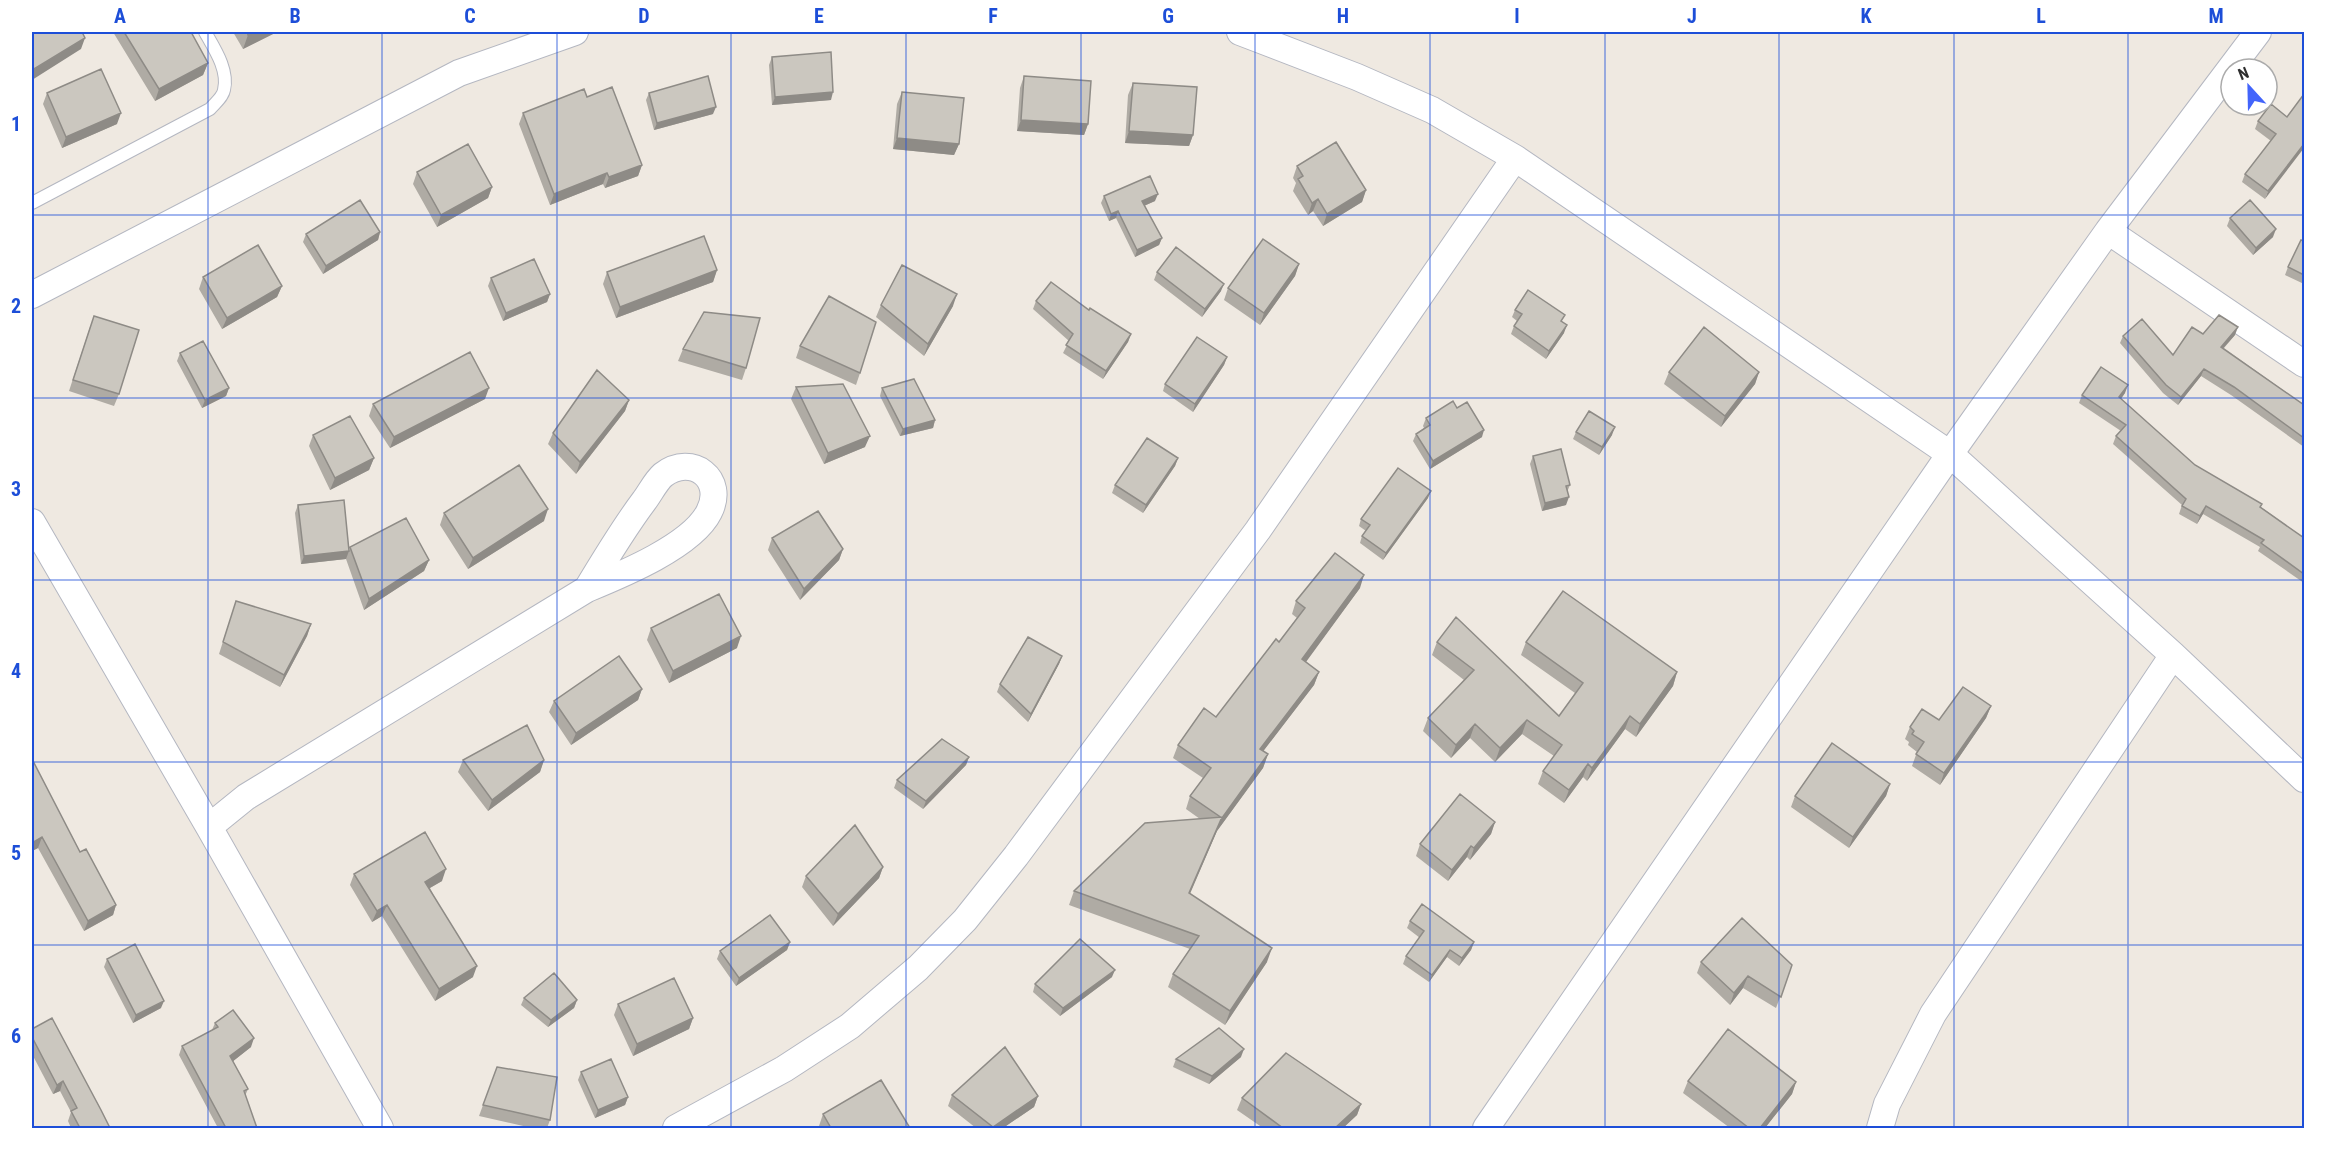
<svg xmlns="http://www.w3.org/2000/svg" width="2336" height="1160" font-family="'Roboto Condensed',sans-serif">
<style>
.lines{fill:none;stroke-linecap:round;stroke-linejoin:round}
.lane-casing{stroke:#b4b7c1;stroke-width:14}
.street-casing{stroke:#b4b7c1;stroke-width:28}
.lane{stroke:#fff;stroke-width:12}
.street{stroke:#fff;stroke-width:26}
.wall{fill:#afaba4}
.shaded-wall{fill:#8e8b86}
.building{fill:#cbc7bf;stroke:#8e8b86;stroke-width:1.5}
.grid{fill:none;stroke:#1d4ed8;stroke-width:1.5;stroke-opacity:0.55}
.neatline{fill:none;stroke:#1d4ed8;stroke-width:2}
.grid-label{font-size:20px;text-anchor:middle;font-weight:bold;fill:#1d4ed8}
</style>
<rect width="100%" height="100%" fill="#efe9e1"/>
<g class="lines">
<defs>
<path id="lane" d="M32,203l178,-94c5,-6 13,-12 14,-19 5,-20 -10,-42 -19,-58"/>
<path id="street" d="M1240,32l117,45 75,33 83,48 435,296 223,201 131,124
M2108,231l196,133
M32,295l427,-222 116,-41
M32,522l177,305 171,301
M209,827l37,-30 341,-208c34,-14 105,-43 122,-77 17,-33 -17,-59 -46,-37 -7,6 -13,18 -19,26 -21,28 -39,58 -57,88
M676,1128l108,-59 66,-43 68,-58 47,-48 51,-64 242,-326 257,-372
M1486,1128l464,-674 158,-223 150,-199
M1880,1128l7,-24 46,-90 240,-359"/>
</defs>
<use href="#lane" class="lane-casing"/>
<use href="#street" class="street-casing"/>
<use href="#lane" class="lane"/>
<use href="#street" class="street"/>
</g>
<path class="wall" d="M113,32h78l17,31 -5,12 -48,26z
M233,32h44l-34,17z
M772,57l59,43 -59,5 -3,-40z
M1024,76l64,48 -4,11 -67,-4 3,-43z
M1133,83l60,52 -4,11 -64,-3 3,-48z
M902,92l57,52 -5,11 -61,-6 4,-45z
M47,93l70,31 -55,24 -19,-44z
M649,93l64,21 -59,16 -8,-30z
M2304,94l-39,105 -23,-17 3,-8 26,-33 -16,-12 3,-8 29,-4z
M587,97l55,68 -4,11 -33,12 -2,-4 -53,21 -31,-81 4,-11z
M1297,166l69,24 -4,12 -39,24 -10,-15 -5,4 -15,-24 3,-8 -3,-5z
M417,172l75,15 -4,11 -51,29 -24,-43z
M1104,196l51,5 -11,5 18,32 -3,7 -24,12 -19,-39 -7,3 -8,-18z
M2230,218l43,19 -20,18 -26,-29z
M380,232l-2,8 -55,34 -20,-32 3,-8z
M2304,241v43l-19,-9 3,-8z
M1299,264l-4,12 -35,49 -36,-25 4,-12z
M717,270l-4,12 -97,36 -13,-34 4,-12z
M1157,272l64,19 -19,26 -48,-37z
M203,277l79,9 -5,11 -55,32 -23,-40z
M491,278l59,16 -3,8 -44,19 -15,-35z
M1036,301l53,9 42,24 -3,8 -25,37 -40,-26 6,-12 -36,-32z
M881,305l72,1 -29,50 -48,-39z
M1515,310l48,12 1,11 -18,26 -35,-25 3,-8 3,-5 -5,-4z
M90,327l29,67 -5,12 -45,-15z
M2235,335l-11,13 80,57v42l-73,-52 -30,-19 -23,29 -15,-12 -43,-50 3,-7 50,19z
M800,346l60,27 -4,12 -60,-27z
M683,349l63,19 -4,12 -64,-19z
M180,353l49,35 -3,8 -24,12 -25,-47z
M1227,357l-3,8 -31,47 -30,-21 2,-7z
M1669,372h90l-4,12 -34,43 -57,-43z
M796,387l69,60 -41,17 -33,-65z
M882,388l53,32 -2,8 -33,8 -20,-40z
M2125,393l-4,6 74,66 66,42 43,31v45l-46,-32 2,-4 -57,-33 -6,10 -18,-10 3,-9 -69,-61 3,-8 5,-5 -42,-28 3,-8z
M485,399l-95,49 -21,-32 4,-12z
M629,400l-4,11 -49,63 -28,-30 5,-11z
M1457,408l25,29 -52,32 -17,-28 3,-7 8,-6 -1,-2 3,-8z
M1576,432l36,3 -13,20 -26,-16z
M313,435l61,23 -5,12 -39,20 -21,-44z
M1533,456l37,29 -3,7 -1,13 -24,6 -12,-47z
M1178,458l-3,8 -32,47 -31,-20 3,-8z
M1428,498l-45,62 -23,-17 2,-7 4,-5 -7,-5 2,-7z
M298,505l51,46 1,-4 79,13 -5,11 -60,39 -18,-51 -45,5 -6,-51z
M444,513l100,8 -76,48 -28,-44z
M772,538l71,11 -4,11 -39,40 -32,-50z
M1360,588l-55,74 14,10 -5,13 -51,66 5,3 -5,14 -46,63 -27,63 77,68 -42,63 -57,-38 5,-13 17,-25 -121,-44 5,-14 126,-72 -14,-10 4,-13 13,-18 -30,-20 5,-13 38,-28 63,-75 18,-24 -5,-4 4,-13z
M236,601l75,23 -4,12 -27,51 -61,-33z
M651,628l86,20 -68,35 -22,-43z
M1437,642l122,74 16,-23 -54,-38 5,-13 151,30 -4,14 -37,51 -11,-8 -38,52 -4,-4 -19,26 -26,-19 5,-13 11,-15 -32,-22 -27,28 -25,-24 -19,20 -28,-27 5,-13 36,-38 -32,-25z
M1062,656l-3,8 -31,58 -31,-30 3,-8z
M642,689l-4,11 -67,45 -22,-33 5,-11z
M1991,706l-5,12 -46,67 -28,-19 5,-14 -9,-7 1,-3 -4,-3 5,-12 29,-7z
M969,757l-3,8 -43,44 -29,-21 3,-8z
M32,759l48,93 36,53 -3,10 -29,16 -46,-83 -6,3z
M463,760h81l-4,12 -52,39 -30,-39z
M1890,784l-4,12 -37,52 -58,-41 4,-11z
M1495,822l-4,12 -21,26 -3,-3 -19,24 -32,-25 4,-12z
M883,867l-4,11 -46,48 -31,-39 4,-11z
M354,874l88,7 -12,7 43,89 -38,24 -53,-85 -10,6 -22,-37z
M1410,921l64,21 -3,8 -12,16 -12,-9 -18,25 -26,-18 3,-8 14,-18 -13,-10z
M790,942l-3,8 -51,36 -19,-27 3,-8z
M107,959l54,49 -28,15 -29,-56z
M1701,962l91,3 -16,43 -33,-20 -13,17 -33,-32z
M1112,977l-52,39 -27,-24 2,-8z
M524,998l53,2 -3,8 -26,19 -27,-22z
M618,1004l75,14 -4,11 -56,27 -19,-41z
M215,1023l36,24 -18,14 15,28 -3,7 12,32h-39l-39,-73 3,-9 30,-16z
M32,1029l78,99h-39l-3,-7 3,-9 -11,-21 -7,3 -21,-40z
M1241,1057l-32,27 -36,-17 3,-8z
M497,1067l53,53 -3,8h-15l-53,-12z
M581,1072l47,25 -3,8 -30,13 -17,-38z
M1688,1081l108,1 -4,12 -27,34h-35l-47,-35z
M952,1095l86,1 -4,11 -31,21h-27l-28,-22z
M1242,1098l119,6 -4,11 -14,13h-80l-26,-18z
M823,1114l87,14h-90l-1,-2z"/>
<path class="shaded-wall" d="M254,32h23l-34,17 5,-14z
M85,38l-4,11 -49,31v-5l2,-6z
M208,63l-5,12 -48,26 4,-12z
M833,92l-2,8 -59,5 3,-8z
M716,107l-3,7 -59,16 3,-7z
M121,113l-4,11 -55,24 4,-11z
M1021,120l67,4 -4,11 -67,-4z
M1129,131l64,4 -4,11 -64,-3z
M897,138l62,6 -5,11 -61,-6z
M2304,144v4l-39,51 3,-8z
M642,165l-4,11 -33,12 4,-11z
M607,173l-4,11 -53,21 4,-11z
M492,187l-4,11 -51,29 4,-12z
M1366,190l-4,12 -39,24 4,-12z
M1158,194l-3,7 -16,7 3,-7z
M1318,199l-5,12 -5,4 4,-12z
M1118,211l-2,7 -7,3 2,-7z
M2276,229l-3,8 -20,18 3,-7z
M380,232l-2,8 -55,34 3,-8z
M1162,238l-3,7 -24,12 2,-7z
M1299,264l-4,12 -35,49 4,-12z
M717,270l-4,12 -97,36 4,-11z
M1224,284l-3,7 -19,26 3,-8z
M282,286l-5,11 -55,32 5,-11z
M550,294l-3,8 -44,19 3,-8z
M957,294l-4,12 -29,50 4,-12z
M1567,325l-3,8 -18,26 3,-8z
M2238,327l-3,8 -17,19 3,-7z
M1131,334l-3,8 -25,37 3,-8z
M1227,357l-3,8 -31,47 2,-8z
M2204,369l-3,7 -23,29 3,-8z
M1759,372l-4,12 -34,43 4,-11z
M2128,385l-3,8 -9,12 3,-8z
M229,388l-3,8 -24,12 3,-8z
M489,388l-4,11 -95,49 4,-11z
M629,400l-4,11 -49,63 4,-12z
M935,420l-2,8 -33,8 3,-7z
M1615,427l-3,8 -13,20 3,-8z
M1484,430l-2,7 -52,32 3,-8z
M870,436l-5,11 -41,17 4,-11z
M374,458l-5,12 -39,20 5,-12z
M1178,458l-3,8 -32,47 3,-8z
M1431,491l-3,7 -45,62 3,-7z
M1569,497l-3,8 -24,6 3,-8z
M2206,506l-3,8 -6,10 3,-8z
M548,509l-4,12 -76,48 5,-11z
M843,549l-4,11 -39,40 4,-11z
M349,551l-3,8 -45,5 3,-8z
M429,560l-5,11 -60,39 5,-11z
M1364,575l-4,13 -62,85 4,-14z
M311,624l-4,12 -27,51 4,-12z
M741,636l-4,12 -68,35 4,-12z
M1062,656l-3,8 -31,58 3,-8z
M1319,672l-5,13 -59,77 5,-13z
M1677,672l-4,14 -37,51 4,-13z
M642,689l-4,11 -67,45 5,-12z
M1991,706l-5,12 -46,67 4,-12z
M1630,716l-5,13 -38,52 5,-13z
M1527,720l-5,14 -27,28 5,-14z
M1475,724l-5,14 -19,20 5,-13z
M1268,754l-5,14 -46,63 -33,76 5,-14 33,-76z
M969,757l-3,8 -43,44 3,-8z
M544,760l-4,12 -52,39 4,-11z
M1588,764l-5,13 -19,26 5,-13z
M1890,784l-4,12 -37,52 4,-11z
M1495,822l-4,12 -21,26 4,-12z
M42,837l-4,11 -6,3v-8z
M1471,846l-4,11 -19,24 4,-11z
M883,867l-4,11 -46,48 5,-12z
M446,869l-4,12 -21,12 4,-11z
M116,905l-3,10 -29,16 4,-10z
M387,905l-5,11 -10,6 5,-11z
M790,942l-3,8 -51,36 3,-8z
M1474,942l-3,8 -12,16 3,-8z
M1272,948l-5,14 -42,63 5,-14z
M1450,950l-3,7 -18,25 3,-7z
M477,966l-4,11 -38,24 4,-12z
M1115,970l-3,7 -52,39 3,-8z
M1748,976l-5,12 -13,17 4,-12z
M577,1000l-3,8 -26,19 3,-7z
M164,1001l-3,7 -28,15 3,-8z
M693,1018l-4,11 -56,27 4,-12z
M254,1038l-3,9 -24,19 3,-10z
M1244,1049l-3,8 -32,27 3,-8z
M63,1081l-3,10 -7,3 4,-9z
M1796,1082l-4,12 -27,34h-5z
M1038,1096l-4,11 -31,21h-11z
M628,1097l-3,8 -30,13 3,-8z
M1361,1104l-4,11 -14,13h-8z"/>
<path class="building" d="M32,32h50l3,6 -51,31 -2,-3z
M124,32h67l17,31 -49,26z
M247,32h7l-6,3z
M831,52l2,40 -58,5 -3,-40z
M101,69l20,44 -55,24 -19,-44z
M708,76l8,31 -59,16 -8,-30z
M1024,76l67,5 -3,43 -67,-4z
M1133,83l64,4 -4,48 -64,-4z
M612,87l30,78 -33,12 -2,-4 -53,21 -31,-81 61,-24 3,8z
M902,92l62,6 -5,46 -62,-6z
M2304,94v50l-36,47 -23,-17 31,-40 -18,-13 13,-17 16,13z
M1336,142l30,48 -39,24 -9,-15 -6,4 -14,-24 5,-3 -6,-10z
M468,144l24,43 -51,28 -24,-43z
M1150,176l8,18 -16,7 20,37 -25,12 -19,-39 -7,3 -7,-18z
M360,200l20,32 -54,34 -20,-32z
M2250,200l26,29 -20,19 -26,-30z
M704,236l13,34 -97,37 -13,-35z
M1263,239l36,25 -35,49 -36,-25z
M2301,240l3,1v34l-16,-8z
M258,245l24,41 -55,32 -24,-41z
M1176,247l48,37 -19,25 -48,-37z
M534,259l16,35 -44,19 -15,-35z
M902,265l55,29 -29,50 -47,-39z
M1051,282l38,28 1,-2 41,26 -25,37 -40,-26 7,-11 -37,-33z
M1528,290l37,25 -4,6 6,4 -18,26 -35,-25 8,-12 -7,-4z
M829,296l47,26 -16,51 -60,-27z
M704,312l56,6 -14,50 -63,-19z
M2219,315l19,12 -17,20 83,58v33l-70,-51 -30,-18 -23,28 -15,-12 -43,-49 19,-17 31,36 19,-28 11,7z
M94,316l45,14 -20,64 -46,-14z
M1704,327l55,45 -34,44 -56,-44z
M1197,337l30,20 -32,47 -30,-20z
M203,341l26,47 -24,12 -25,-47z
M470,352l19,36 -95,49 -21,-33z
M2101,367l27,18 -9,12 76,68 67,39 -2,3 44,31v36l-43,-31 3,-3 -58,-34 -6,10 -18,-10 4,-7 -70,-63 10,-11 -44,-30z
M597,370l32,30 -49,62 -27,-29z
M914,379l21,41 -32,9 -21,-41z
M843,384l27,52 -42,17 -32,-66z
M1453,401l4,7 10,-6 17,28 -51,31 -17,-27 14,-9 -4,-7z
M1589,411l26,16 -13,20 -26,-15z
M350,416l24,42 -39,20 -22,-43z
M1147,438l31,20 -32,47 -31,-20z
M1561,449l9,36 -4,1 3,11 -24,6 -12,-47z
M519,465l29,44 -75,49 -29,-45z
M1398,468l33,23 -45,62 -24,-17 8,-11 -9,-6z
M344,500l5,51 -45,5 -6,-51z
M818,511l25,38 -39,40 -32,-51z
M406,518l23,42 -60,39 -19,-52z
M1335,553l29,22 -62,84 17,13 -59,77 8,5 -46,64 -32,-22 21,-28 -33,-23 26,-37 12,9 60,-78 3,3 26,-34 -9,-7z
M1563,591l114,81 -37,52 -10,-8 -38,52 -4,-4 -19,26 -26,-19 19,-26 -35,-25 -27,28 -25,-24 -19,21 -28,-27 46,-48 -37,-28 19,-25 103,99 24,-33 -57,-41z
M719,594l22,42 -68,35 -22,-43z
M236,601l75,23 -27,51 -61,-33z
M1028,637l34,19 -31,58 -31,-30z
M619,656l23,33 -66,44 -22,-32z
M1963,687l28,19 -47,67 -28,-19 8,-12 -12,-8 2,-3 -4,-4 12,-18 17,11z
M527,725l17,35 -52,40 -29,-40z
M942,739l27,18 -43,44 -29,-21z
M1832,743l58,41 -37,53 -58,-41z
M32,759l48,93 6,-3 30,56 -28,16 -46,-84 -10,6z
M1460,794l35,28 -21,26 -3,-2 -19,24 -32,-26z
M1222,817l-33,76 83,55 -42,63 -57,-37 26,-38 -125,-45 71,-68z
M855,825l28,42 -45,47 -32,-38z
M425,832l21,37 -21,13 52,84 -38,23 -52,-84 -10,6 -23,-37z
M1422,904l52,38 -12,16 -12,-8 -18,25 -26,-19 18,-25 -14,-10z
M770,915l20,27 -51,36 -19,-27z
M1742,918l50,47 -11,32 -33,-21 -14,17 -33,-31z
M1080,939l35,31 -52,38 -28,-24z
M135,944l29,57 -28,14 -29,-56z
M554,973l23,27 -26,20 -27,-22z
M674,978l19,40 -56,26 -19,-40z
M233,1010l21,28 -24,18 18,33 -4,2 13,37h-31l-44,-82 36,-19 -3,-4z
M52,1018l49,92 9,18h-30l-9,-17 6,-3 -14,-27 -6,4 -25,-48v-8z
M1219,1028l25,21 -32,27 -36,-17z
M1728,1029l68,53 -36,46h-11l-61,-47z
M1005,1047l33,49 -45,31 -41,-32z
M1286,1053l75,51 -26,24h-52l-41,-30z
M611,1059l17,38 -30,13 -17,-38z
M497,1067l60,10 -7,43 -67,-15z
M881,1080l29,48h-79l-8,-14z"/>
<path class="grid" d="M208,32v1096M382,32v1096M557,32v1096M731,32v1096M906,32v1096M1081,32v1096M1255,32v1096M1430,32v1096M1605,32v1096M1779,32v1096M1954,32v1096M2128,32v1096M32,215h2272M32,398h2272M32,580h2272M32,762h2272M32,945h2272"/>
<rect width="2336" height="1160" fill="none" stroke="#ffffff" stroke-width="66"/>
<g transform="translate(2249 87) rotate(338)"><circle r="28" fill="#ffffff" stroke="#ababab" stroke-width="1.5"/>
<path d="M0-4.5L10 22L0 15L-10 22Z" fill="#4264fb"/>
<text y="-9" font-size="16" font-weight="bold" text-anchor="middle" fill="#2e2e2e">N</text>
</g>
<rect x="33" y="33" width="2270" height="1094" class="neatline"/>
<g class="grid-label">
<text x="120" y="23">A</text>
<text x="295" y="23">B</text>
<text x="470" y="23">C</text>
<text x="644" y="23">D</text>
<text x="819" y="23">E</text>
<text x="993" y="23">F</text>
<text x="1168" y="23">G</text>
<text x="1343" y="23">H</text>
<text x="1517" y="23">I</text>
<text x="1692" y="23">J</text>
<text x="1866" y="23">K</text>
<text x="2041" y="23">L</text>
<text x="2216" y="23">M</text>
<text x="16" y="131">1</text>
<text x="16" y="313">2</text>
<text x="16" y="496">3</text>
<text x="16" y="678">4</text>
<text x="16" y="860">5</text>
<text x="16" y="1043">6</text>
</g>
</svg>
